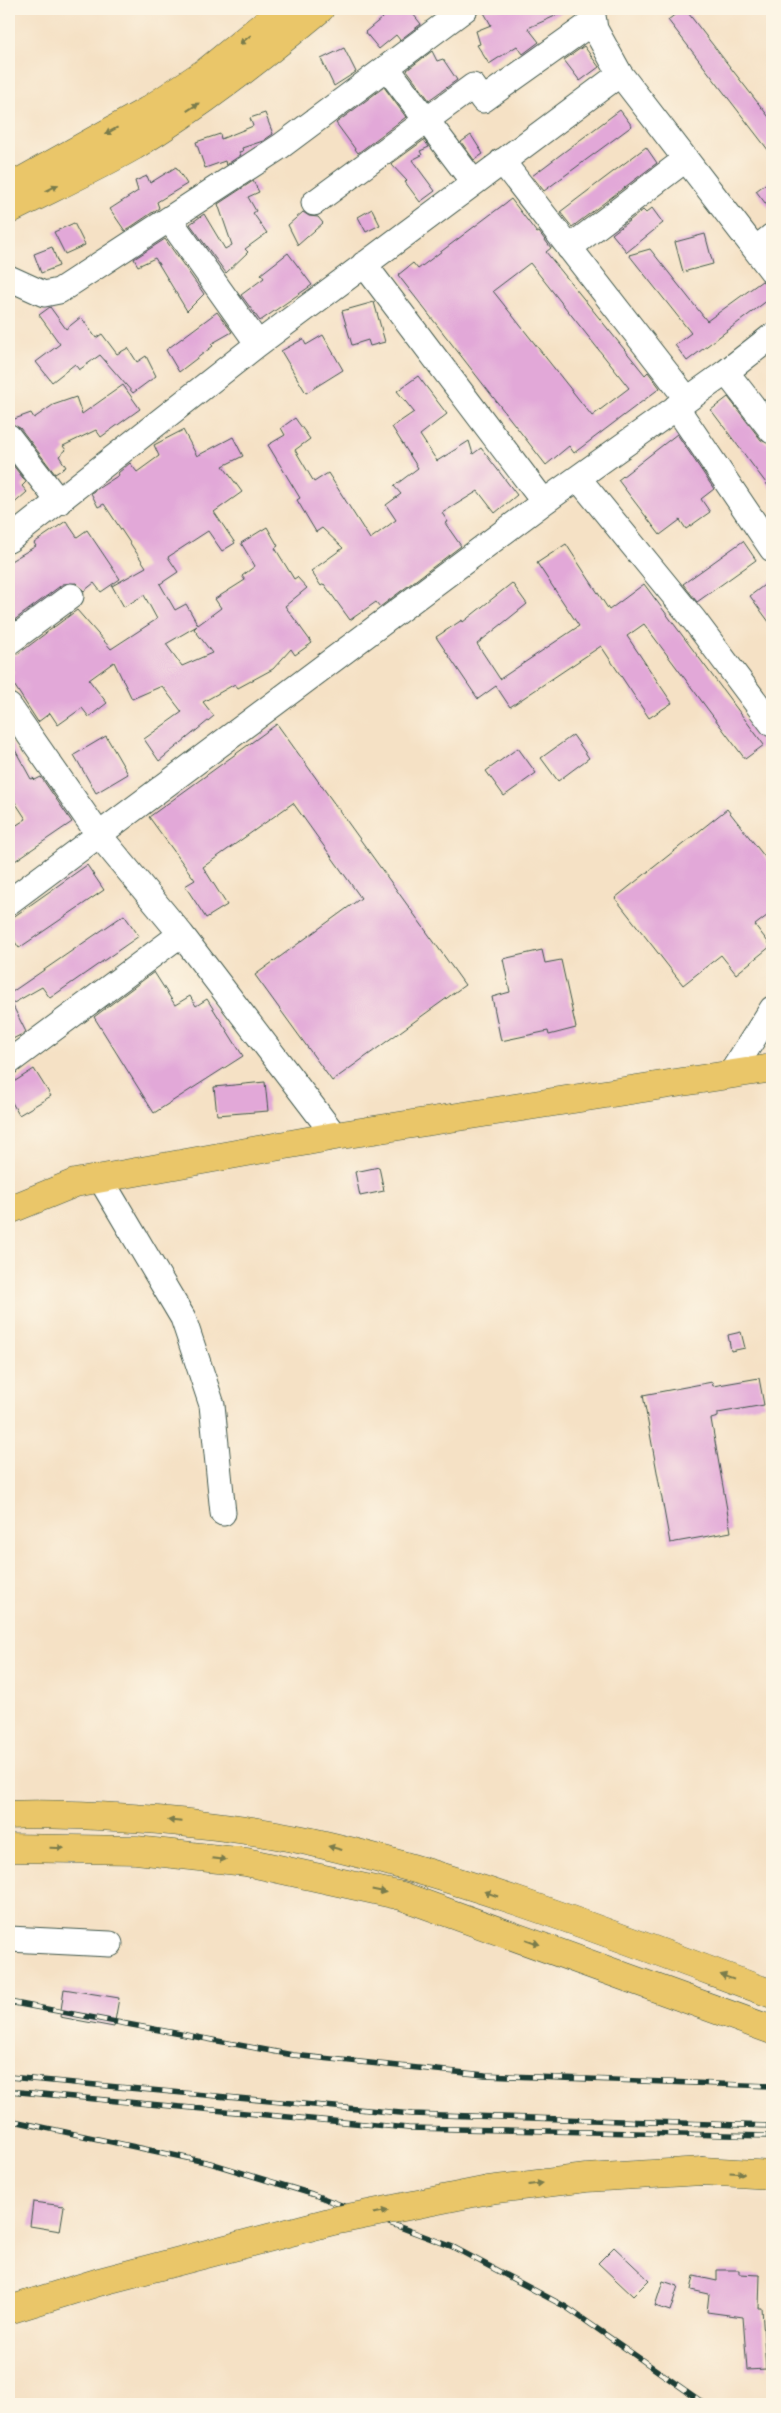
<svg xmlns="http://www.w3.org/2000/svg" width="781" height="2413" font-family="'EB Garamond',serif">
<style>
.building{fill:#e2a8d8;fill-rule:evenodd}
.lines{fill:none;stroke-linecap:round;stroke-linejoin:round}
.minor-casing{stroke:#3f564a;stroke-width:27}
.major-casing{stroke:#3f564a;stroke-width:29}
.highway-casing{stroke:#3f564a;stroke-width:29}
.minor{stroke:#fff;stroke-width:25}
.major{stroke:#eac669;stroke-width:28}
.highway{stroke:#eac669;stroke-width:28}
.rail-casing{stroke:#1f3d34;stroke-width:5.5}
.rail{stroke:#fcf5e5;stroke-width:4;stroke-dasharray:11;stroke-linecap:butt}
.major-bridge-casing{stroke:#3f564a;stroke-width:29;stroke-linecap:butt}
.major-bridge{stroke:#eac669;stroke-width:28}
.oneway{fill:#7a7b4c}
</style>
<rect width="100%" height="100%" fill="#fcf5e5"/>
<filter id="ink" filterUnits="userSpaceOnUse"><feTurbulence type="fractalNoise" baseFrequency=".02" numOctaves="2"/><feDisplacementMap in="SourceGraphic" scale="10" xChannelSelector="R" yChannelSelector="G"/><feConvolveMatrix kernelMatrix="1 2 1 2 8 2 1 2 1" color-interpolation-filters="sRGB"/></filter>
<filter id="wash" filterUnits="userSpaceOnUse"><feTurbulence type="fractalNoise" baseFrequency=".0096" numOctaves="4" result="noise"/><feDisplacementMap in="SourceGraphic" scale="20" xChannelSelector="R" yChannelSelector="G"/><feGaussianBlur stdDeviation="1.12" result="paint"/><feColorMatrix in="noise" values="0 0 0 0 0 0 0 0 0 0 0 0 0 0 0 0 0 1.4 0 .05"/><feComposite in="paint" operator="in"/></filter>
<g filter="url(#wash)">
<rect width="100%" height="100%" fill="#f5e1c5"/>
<g id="blocks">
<path class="building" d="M393,9h16l12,15 -21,16 -4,-5 -17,14 -14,-17z
M482,9h89l-43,19 11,14 -16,12 -6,-8 -28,18 -12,-19 3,-1 -4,-13 15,-6z
M682,9h3l87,112v34l-104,-135z
M584,46l15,21 -19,14 -16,-21z
M344,48l12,24 -22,14 -13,-27z
M432,51l5,10 6,-2 14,21 -28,20 -22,-30z
M384,87l22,30 -48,36 -22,-30z
M620,110l12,16 -88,65 -12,-15z
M265,113l8,21 -10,7 -21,7 1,3 -4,1 2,3 -15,10 -1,-4 -20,7 -9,-26 24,-8 1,5 32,-13 -3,-8z
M471,135l12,19 -9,6 -13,-18z
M424,140l5,7 -9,4 2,4 -10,5 23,31 -15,11 -15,-20 2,-1 -16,-17z
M646,147l11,16 -85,64 -12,-15z
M176,167l11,17 -30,18 2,6 -34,23 -15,-22 28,-18 -3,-10 12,-5 3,7z
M772,179v33l-16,-21z
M253,181l6,11 -11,5 8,14 -3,2 14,20 -22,16 3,3 -22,21 -36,-49 14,-10 21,35 7,-4 -14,-41z
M511,199l26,34 2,-1 12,16 -5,4 99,123 3,-3 12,16 -86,65 -5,-7 -23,19 -148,-190 15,-12 5,6zM530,263l99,125 -37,28 -99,-125z
M652,208l11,15 -36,29 -15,-18 31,-24 3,3z
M372,209l8,16 -14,7 -8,-15z
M303,212l6,4 9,1 5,6 -25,22 -10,-20z
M74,223l11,22 -20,9 -11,-22z
M705,234l8,30 -30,8 -8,-30z
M165,239l39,55 -17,17 -32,-53 -17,8 -4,-7z
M52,247l7,19 -18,7 -7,-19z
M650,249l57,72 55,-40 10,7v9l-85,64 -12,-16 16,-12 -62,-78z
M288,253l24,32 -52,36 -19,-26 23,-17 -3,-4z
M374,302l11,40 -15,4 -2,-6 -16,5 -10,-34z
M50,307l16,22 15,-12 15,21 6,-4 15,20 11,-6 9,14 9,-6 10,20 -23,17 -33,-38 -21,15 -4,-6 -23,18 -16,-20 24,-18 -21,-29z
M217,312l15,20 -21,12 2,2 -34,26 -13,-22z
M323,335l20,35 -37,23 -25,-42 22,-12 3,6z
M418,376l29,38 -27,21 17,26 32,-20 4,13 8,-6 36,47 -22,18 -17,-22 -36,22 6,9 -3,1 16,23 -81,61 -4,-5 -26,18 -26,-36 -3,2 -10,-15 32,-23 -21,-20 -6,4 -19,-32 3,-2 -32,-53 17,-10 -4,-7 14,-10 15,21 -15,11 19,32 14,-9 42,66 26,-19 -10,-15 15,-11 -7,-8 24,-18 -26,-41 22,-15 -17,-21z
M123,385l17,24 -39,28 -5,-7 -33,16 3,4 -7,6 7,11 -11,7 -35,-46 -11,-5v-2l22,-8 3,5 19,-13 23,-8 6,17z
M728,397l33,43 11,5v46l-61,-81z
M183,430l14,26 36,-19 10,19 -20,10 19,26 -28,20 21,31 -13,8 -14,-20 -40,26 10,15 -18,12 15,26 11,-6 12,21 23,-17 -6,-9 30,-19 -3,-4 13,-10 -14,-23 26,-16 11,19 -3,2 19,31 3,-2 10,11 -22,18 27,37 -17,12 -4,-6 -18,20 -35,19 -3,-4 -32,18 11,14 -55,45 -15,-22 38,-27 -20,-26 -30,13 -18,-37 -25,18 18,23 -18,14 -7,-9 -24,17 -8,-12 -12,9 -29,-45 5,-5 -5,-8v-8l9,-2 59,-44 34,39 46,-30 -13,-24 -20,12 -12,-21 34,-19 -42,-63 -6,3 -7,-14 28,-18 -1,-2 12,-10 7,9 22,-16 -5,-11zM197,626l-3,3 18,24 -30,13 -16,-22z
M677,434l37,55 -13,10 9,13 -24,17 -6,-9 -20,15 -42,-55z
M9,460l17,22 -4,4 5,6 -18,16z
M66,521l11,16 10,-7 33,49 -19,13 -7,-9 -10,8 -8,-8 -13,1 -54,40v-62l27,-16 -2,-3z
M743,541l13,19 -59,42 -14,-18z
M566,544l43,66 35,-26 120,161 -19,14 -101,-135 -17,12 45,67 -23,15 -48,-72 -91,61 -14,-21 -18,13 -42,-62 26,-17 1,2 49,-39 15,21 -50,40 23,35 79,-53 -42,-63z
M772,579v47l-22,-30z
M277,724l188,261 -133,96 -77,-106 106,-77 -68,-95 -90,64 24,38 -21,13 -21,-32 10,-6 -46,-63z
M573,735l16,23 -31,23 -17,-23z
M106,736l22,38 -32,19 -22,-38z
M9,739l22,40 2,-1 2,2 6,-3 31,45 -63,43v-35l17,-11 -17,-26z
M518,748l18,25 -32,23 -18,-25z
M727,809l45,57v46l-17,13 16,21 -35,28 -15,-19 -38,30 -68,-87z
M87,865l17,25 -85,58 -10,-15v-13z
M124,915l15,21 -89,62 -8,-11 -30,17 14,28 -17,9v-47z
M542,950l3,13 16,-3 15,68 -27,7 -1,-4 -47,10 -9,-44 18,-5 -7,-33z
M154,972l21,33 15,-9 6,10 11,-7 36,57 -89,57 -60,-96z
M34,1069l17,27 -32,19 -10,-18v-12z
M265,1082l3,29 -51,4 -3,-28z
M379,1167l5,24 -24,5 -5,-24z
M741,1332l4,16 -14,3 -3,-16z
M759,1378l5,27 -46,8v4l-7,2 20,113 -61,11 -27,-148 69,-13 1,4z
M64,1989l55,9 -5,29 -54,-10z
M33,2202l31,4 -4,25 -30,-5z
M614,2247l35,33 -16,16 -35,-33z
M717,2270h22v4l21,1 -1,33h3l4,61 -19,1 -4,-53 -36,-5 2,-18 -18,-4 3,-14 23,5z
M663,2281l15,5 -8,25 -15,-5z"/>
</g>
</g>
<g filter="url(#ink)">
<use href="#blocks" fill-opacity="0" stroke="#3f564a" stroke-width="1"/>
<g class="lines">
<defs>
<path id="minor" d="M592,9l3,20 25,45 152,197
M387,68l87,115
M502,161l185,238
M314,203l159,-117 10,14 111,-79
M169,219l89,125
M569,248l117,-89
M756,249l16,-13
M364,264l180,238
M9,278l35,16 15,-3 222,-145 184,-137
M726,372l46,59
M676,407l96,142
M9,437l50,65
M578,478l116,142 78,104
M9,540l249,-196 362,-270
M9,642l62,-46
M9,706l90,129 82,99 154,202
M9,902l535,-400 182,-130 46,-36
M9,1062l172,-128
M730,1075l42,-66
M100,1178l83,140 29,87 11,108
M9,1939l101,5"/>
<path id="major" d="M9,188l138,-77 60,-40 76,-62
M9,210c41,-21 85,-41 125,-64 66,-40 127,-88 186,-137
M9,1210l66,-27 260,-47 437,-68
M488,2190l98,-12 116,-7
M9,2310l90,-28 234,-61"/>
<path id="highway" d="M9,1815c36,-2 71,0 107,2 65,4 132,11 196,25 155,35 312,97 460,152
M9,1848l127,2 110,12 156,34 370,134
M702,2171l70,4"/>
</defs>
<use href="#minor" class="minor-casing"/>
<use href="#major" class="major-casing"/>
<use href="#highway" class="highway-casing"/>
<use href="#minor" class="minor"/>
<use href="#major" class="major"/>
<use href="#highway" class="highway"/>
<defs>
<path id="rail" d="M9,2002l284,53 192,20 287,11
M9,2077l403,37 360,12
M9,2091l399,37 364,8
M9,2120l201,43 102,31 141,53 113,60 139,97"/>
</defs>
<use href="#rail" class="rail-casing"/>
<use href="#rail" class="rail"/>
<defs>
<path id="major-bridge" d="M333,2221l155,-31"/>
</defs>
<use href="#major-bridge" class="major-bridge-casing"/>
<use href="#major-bridge" class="major-bridge"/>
</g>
<defs><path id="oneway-solid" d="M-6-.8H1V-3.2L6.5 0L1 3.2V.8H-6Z" transform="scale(1.25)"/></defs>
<g class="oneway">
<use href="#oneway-solid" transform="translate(245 40) rotate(141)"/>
<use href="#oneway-solid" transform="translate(193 107) rotate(-33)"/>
<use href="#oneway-solid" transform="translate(111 131) rotate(151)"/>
<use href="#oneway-solid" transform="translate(52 188) rotate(-27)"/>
<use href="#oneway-solid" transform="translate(175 1821) rotate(-175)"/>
<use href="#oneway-solid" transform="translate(57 1848) rotate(2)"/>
<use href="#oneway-solid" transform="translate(335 1848) rotate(-165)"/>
<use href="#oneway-solid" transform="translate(219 1859) rotate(6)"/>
<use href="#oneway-solid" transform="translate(379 1891) rotate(12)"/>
<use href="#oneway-solid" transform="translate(491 1894) rotate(-161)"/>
<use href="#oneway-solid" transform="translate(533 1942) rotate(20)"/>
<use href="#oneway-solid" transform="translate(727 1977) rotate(-160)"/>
<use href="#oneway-solid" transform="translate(737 2173) rotate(3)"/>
<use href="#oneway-solid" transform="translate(536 2184) rotate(-7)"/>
<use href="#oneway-solid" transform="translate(381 2212) rotate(-11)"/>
</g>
</g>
<rect width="781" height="2413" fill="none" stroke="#fcf5e5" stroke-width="30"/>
</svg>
